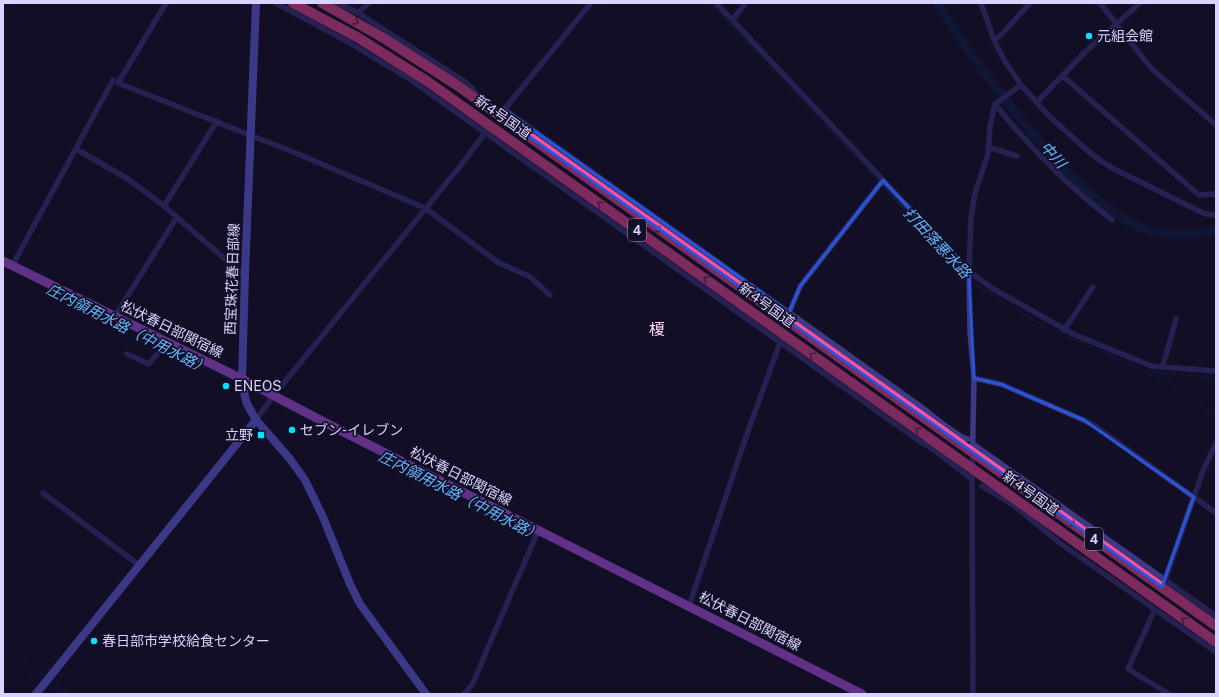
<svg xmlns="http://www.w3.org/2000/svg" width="1219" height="697" font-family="'Public Sans','Noto Sans JP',sans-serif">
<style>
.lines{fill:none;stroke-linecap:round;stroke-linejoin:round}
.stream{stroke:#0c2248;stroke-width:1.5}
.river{stroke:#0c2248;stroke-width:9}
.street{stroke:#3d3a85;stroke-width:5.5}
.secondary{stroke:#6f6bff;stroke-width:8}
.primary{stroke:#c25bff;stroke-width:9}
.highway{stroke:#ff4fa3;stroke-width:10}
.oneway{stroke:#7d2c5e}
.marked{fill:none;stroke:#2655da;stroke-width:3;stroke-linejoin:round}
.poi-dot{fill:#00e5ff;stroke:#130f26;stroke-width:1.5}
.labels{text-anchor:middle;stroke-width:3.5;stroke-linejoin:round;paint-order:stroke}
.shield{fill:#130f26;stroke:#9e99be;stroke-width:1}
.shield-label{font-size:13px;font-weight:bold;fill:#d9d4ff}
.poi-label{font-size:14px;fill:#d9d4ff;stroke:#130f26;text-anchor:start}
.street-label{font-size:14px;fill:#d9d4ff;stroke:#130f26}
.water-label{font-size:15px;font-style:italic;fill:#62b6ff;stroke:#130f26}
.quarter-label{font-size:16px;fill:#ffd6f0;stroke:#130f26}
</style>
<rect width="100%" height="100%" fill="#130f26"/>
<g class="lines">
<path class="stream" d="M709,3l170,179
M882,185l85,90
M971,279l7,7 67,41 119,52 52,37
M47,288l115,58
M165,347l75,38
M1149,371l67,7
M247,389l22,11
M272,401l226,114
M3,647l43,30
M3,654l40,27
M50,680l20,14
M48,685l13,9"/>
<path class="river" d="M937,3c26,42 56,82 87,120 25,30 50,59 81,83 12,8 25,19 39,23 24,8 48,6 72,1"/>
<path class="street" d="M166,3l-48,80 180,71 127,54 74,55 30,13 21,19
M276,3l74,40 61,37 511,363 7,3 40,31
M338,3l20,10 106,68 9,8 5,8
M716,3l253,268 23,17 81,46 78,32 65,5
M981,3l13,37 10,20 17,25 28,31 39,35 13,10 13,8 85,42 7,3 10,1
M1100,3l51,65 65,57
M358,13l11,-10
M732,20l14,-17
M994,40l7,-5 29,-32
M1063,76l136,119 17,-1
M1037,102l48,-50 55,-49
M995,104c34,43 73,82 117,116
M504,109l423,302c6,6 34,27 41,28
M503,111l88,-108
M988,147l29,9
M76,149l52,30 36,27 77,67 4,1
M164,206l53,-85
M12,266l101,-186
M788,315l12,-29 83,-106
M115,316l62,-99
M1064,330l29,-43
M127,354l22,10 18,-22
M1163,366l13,-47
M974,378l27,6 83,36 11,6 121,87
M256,420l18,-25 187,-230 27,-36
M973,444l243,172
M982,486l31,19 47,38 156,109
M43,493l96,72
M1164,583l39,-112 13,-28
M689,606l58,-172 34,-94
M1155,609l-27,60 41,25
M464,694l8,-9 66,-154
M973,694l-1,-215 2,-101 -4,-46 -1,-61 2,-53 4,-25 13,-39 2,-28 5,-22 26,-19"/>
<path class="secondary" d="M256,3l-11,271 -3,105 3,18 2,7 9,16 34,39 15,21 18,37 27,67 10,20 66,90
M36,694l220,-274"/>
<path class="primary" d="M3,261l239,118 84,44 536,271"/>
<path class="highway" d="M293,3l64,34 70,44 789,561
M322,3l63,36 73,47 758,540"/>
</g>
<defs><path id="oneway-chevron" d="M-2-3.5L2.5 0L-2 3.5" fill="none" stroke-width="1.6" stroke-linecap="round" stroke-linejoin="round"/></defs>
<g class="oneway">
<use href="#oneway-chevron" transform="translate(356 22) rotate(30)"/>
<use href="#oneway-chevron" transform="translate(600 204) rotate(-145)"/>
<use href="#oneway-chevron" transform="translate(659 230) rotate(36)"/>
<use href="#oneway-chevron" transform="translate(706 279) rotate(-145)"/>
<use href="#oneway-chevron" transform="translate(812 355) rotate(-145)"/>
<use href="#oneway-chevron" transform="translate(918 430) rotate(-145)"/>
<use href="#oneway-chevron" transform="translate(1073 524) rotate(35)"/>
<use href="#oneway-chevron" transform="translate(1184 620) rotate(-145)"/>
</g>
<path d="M0 0H1219V697H0ZM504,109l285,203 11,-26 83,-106 86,91 5,107 27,6 83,36 110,77 -32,90 -663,-472z" fill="#130f26" fill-opacity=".55" fill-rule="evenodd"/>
<path class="marked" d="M504,109l285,203 11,-26 83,-106 86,91 5,107 27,6 83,36 110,77 -32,90 -663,-472z"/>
<g class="poi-dot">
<circle cx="1089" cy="36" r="4"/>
<circle cx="226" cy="386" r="4"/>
<circle cx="292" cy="430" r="4"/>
<rect x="257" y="431" width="8" height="8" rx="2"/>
<circle cx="94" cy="641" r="4"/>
</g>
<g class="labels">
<g class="shield">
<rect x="628" y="219" width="18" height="22" rx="3"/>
<rect x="1085" y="528" width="18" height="22" rx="3"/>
</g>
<g class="shield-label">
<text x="637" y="235">4</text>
<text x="1094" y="544">4</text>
</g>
<g class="poi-label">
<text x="1097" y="41">元組会館</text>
<text x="234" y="391">ENEOS</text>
<text x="300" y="435">セブン-イレブン</text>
<text x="253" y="440" text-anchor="end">立野</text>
<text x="102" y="646">春日部市学校給食センター</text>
</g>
<g class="street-label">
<text transform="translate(503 117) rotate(35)" y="5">新4号国道</text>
<text transform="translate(232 279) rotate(-88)" y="5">西宝珠花春日部線</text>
<text transform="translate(767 305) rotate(36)" y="5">新4号国道</text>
<text transform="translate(172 329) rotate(26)" y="5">松伏春日部関宿線</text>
<text transform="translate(461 476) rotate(27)" y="5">松伏春日部関宿線</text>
<text transform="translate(1031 493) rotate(36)" y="5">新4号国道</text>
<text transform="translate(750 621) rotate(27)" y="5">松伏春日部関宿線</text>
</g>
<g class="water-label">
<text transform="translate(1053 155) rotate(48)" y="5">中川</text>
<text transform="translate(937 243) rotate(47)" y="5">打田落悪水路</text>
<text transform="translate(128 329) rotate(27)" y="5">庄内領用水路（中用水路）</text>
<text transform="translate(460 496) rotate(27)" y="5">庄内領用水路（中用水路）</text>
</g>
<g class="quarter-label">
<text x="657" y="335">榎</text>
</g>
</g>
<rect width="1219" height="697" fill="none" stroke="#d9d4ff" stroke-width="8"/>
</svg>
